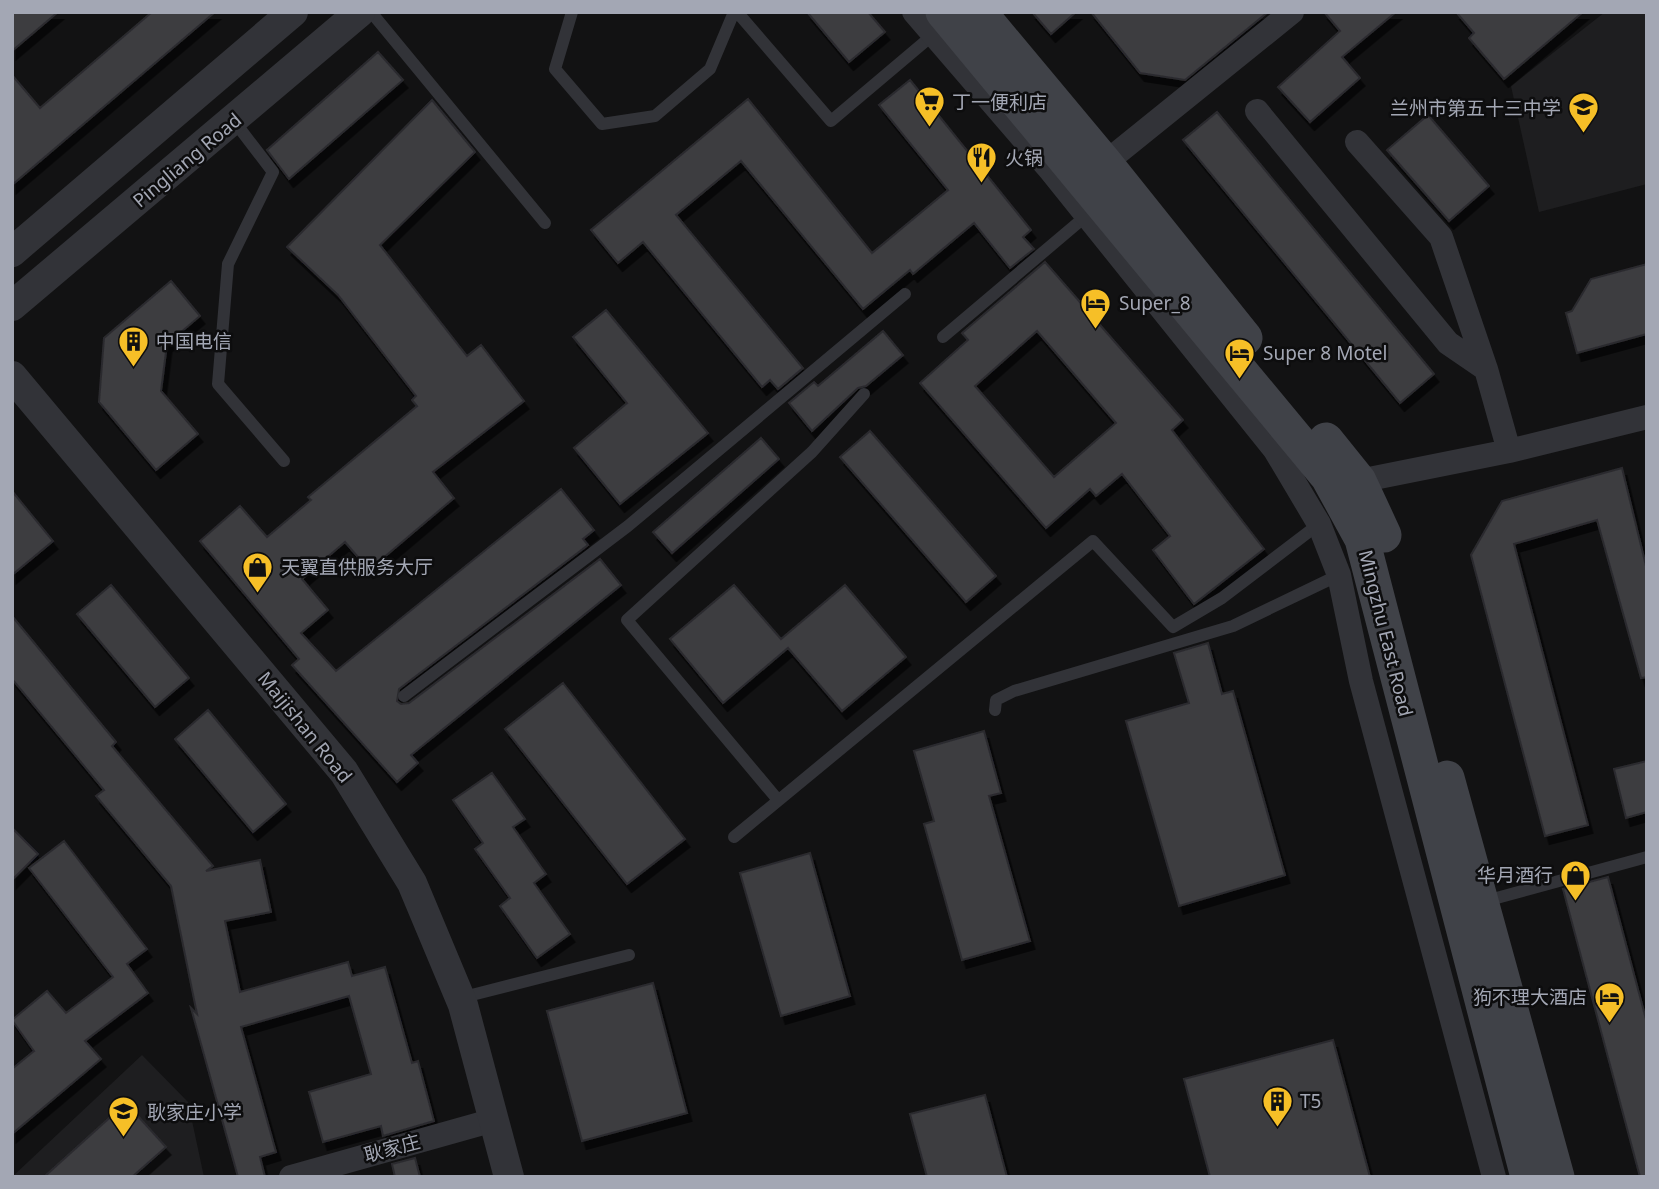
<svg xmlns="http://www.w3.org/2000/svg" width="1659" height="1189" font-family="'Noto Sans','Noto Sans SC',sans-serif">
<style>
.built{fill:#1e1e20}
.building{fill:#3c3c40;stroke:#2c2b2f;stroke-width:2;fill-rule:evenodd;filter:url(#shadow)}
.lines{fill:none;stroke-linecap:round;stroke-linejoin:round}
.service{stroke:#323338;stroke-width:12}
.minor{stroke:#323338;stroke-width:24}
.tertiary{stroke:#323338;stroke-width:30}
.secondary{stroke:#404248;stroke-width:35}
.labels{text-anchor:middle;stroke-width:5;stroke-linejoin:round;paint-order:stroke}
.poi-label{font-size:19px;fill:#a3a7b4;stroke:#0d0d0e;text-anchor:start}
.street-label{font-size:19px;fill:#a3a7b4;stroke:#0d0d0e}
</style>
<defs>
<filter id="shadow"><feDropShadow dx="4.5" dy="8" stdDeviation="0" flood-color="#0009"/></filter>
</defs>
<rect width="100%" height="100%" fill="#121213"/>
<path class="built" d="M1605,12h42v172l-108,28 -28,-126z
M142,1055l46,47 16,75h-192z"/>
<path class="building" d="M12,12h46l-46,39z
M152,12h63l-203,173v-110l28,33z
M807,12h61l17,20 -36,30z
M1032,12h44l-25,22z
M1091,12h177l-83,68 -45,-7z
M1324,12h72l-54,45 18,21 -50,44 -32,-35 62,-56z
M1456,12h127l-79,67 -35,-41 5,-5z
M378,52l25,28 -114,99 -22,-29z
M910,80l121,150 -8,7 11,12 -24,19 -36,-45 -61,51 -3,-4 -47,39 -122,-148 -65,54 127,153 -25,21 -8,-9 -8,7 -119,-145 -25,21 -27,-33 157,-131 124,154 76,-63 -69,-85z
M432,100l43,52 -95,93 87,111 14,-11 43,56 -91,71 21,26 -85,72 -24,-28 -43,37 26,31 -27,23 35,38 225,-182 33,41 -11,9 5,6 -189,144 -2,12 4,3 8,-1 191,-144 21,26 -210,170 7,8 -21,19 -105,-117 7,-6 -99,-118 40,-35 27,31 44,-37 -3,-3 109,-91 -5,-6 4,-4 -78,-101 -51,-48z
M1217,112l217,262 -34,29 -217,-263z
M1428,115l61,71 -40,35 -62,-71z
M1045,262l138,158 -11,10 92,119 -70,55 -41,-54 17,-14 -48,-62 -26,22 -6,-7 -44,39 -126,-145 48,-43 -6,-7zM1037,331l79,92 -62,54 -79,-91z
M1647,264v70l-70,19 -11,-40 6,-2 19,-32z
M171,281l29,35 -33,28 -6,47 37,43 -42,36 -57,-68 5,-64z
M606,310l102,123 -88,71 -46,-56 53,-45 -54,-66z
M883,331l20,24 -37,31 -8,2 -46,43 -23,-28 25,-21 4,4z
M870,431l126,145 -30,26 -126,-145z
M761,438l18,21 -107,94 -19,-21z
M1622,468l25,102v107l-6,1 -44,-158 -83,24 74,281 -43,11 -74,-281 31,-54z
M12,491l41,50 -41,34z
M111,585l78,93 -34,29 -78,-93z
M734,585l47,54 64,-54 61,72 -64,54 -54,-63 -65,55 -53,-64z
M12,616l104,126 -4,4 101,120 -7,5 54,-11 11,52 -46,9 15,71 108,-30 4,14 33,-9 27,96 6,-2 16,60 -51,15 -2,-10 -58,16 -14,-50 62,-18 -22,-78 -108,31 35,125 -16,5 5,20h-27l-47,-169 6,6 -26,-128 -75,-90 8,-6 -92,-111z
M1208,643l14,51 11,-3 52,184 -106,31 -53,-185 63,-18 -15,-50z
M563,683l122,156 -58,45 -122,-155z
M208,710l78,94 -33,28 -78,-93z
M984,731l17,62 -12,3 41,145 -68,19 -38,-136 10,-3 -20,-70z
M1647,761v51l-21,6 -12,-49z
M492,773l33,46 -12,8 33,47 -12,9 36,51 -33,24 -37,-52 10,-8 -35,-49 8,-6 -30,-43z
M12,828l26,26 -26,26z
M64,841l83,108 -20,15 21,29 -63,48 16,18 -89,75v-65l22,-18 -22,-31 35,-29 19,22 47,-36 -84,-109z
M810,853l40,143 -69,20 -41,-143z
M1608,877l39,146v154h-7l-77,-288z
M653,983l34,130 -105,28 -35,-130z
M1333,1040l37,137h-160l-26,-98z
M985,1095l22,82h-80l-17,-63z
M126,1103l40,44 -34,30h-88z
M415,1158l5,19h-25l-3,-13z"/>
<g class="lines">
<path class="service" d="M371,12l174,211
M572,12l-17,57 47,55 53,-8 55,-47 24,-57
M737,12l94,109 103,-87
M234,121l39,51 -45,92 -10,120 66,77
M943,337l143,-121
M404,696l224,-170 277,-232
M995,710l1,-10 18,-9 219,-65 106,-51
M778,800l-151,-180 185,-168 52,-58
M734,837l359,-296 80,86 49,-29 97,-74
M1482,902l165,-45
M460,998l169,-43"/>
<path class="minor" d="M914,12l137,159 224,279 44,74 20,51 22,106 133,496
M1257,111l191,232 38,26
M1357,142l84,95 45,132 23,82
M1105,163l187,-151
M1359,481l150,-30 138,-34
M291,1177l203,-57"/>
<path class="tertiary" d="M12,252l281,-240
M12,306l348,-294
M12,376l332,396 68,111 51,122 46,172"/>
<path class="secondary" d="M943,12l385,465 34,62 166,638
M979,12l126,151 140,175
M1326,440l33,41 25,54
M1447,778l110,399"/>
</g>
<defs>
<symbol id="supermarket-pin" viewBox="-11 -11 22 30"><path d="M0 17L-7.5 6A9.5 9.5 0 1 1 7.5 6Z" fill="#f6bf27" stroke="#0d0d0e"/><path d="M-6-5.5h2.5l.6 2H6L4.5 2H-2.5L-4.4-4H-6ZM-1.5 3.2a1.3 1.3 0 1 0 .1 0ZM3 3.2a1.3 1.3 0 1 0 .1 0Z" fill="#111"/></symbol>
<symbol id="school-pin" viewBox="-11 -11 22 30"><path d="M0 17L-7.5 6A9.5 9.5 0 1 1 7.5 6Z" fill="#f6bf27" stroke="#0d0d0e"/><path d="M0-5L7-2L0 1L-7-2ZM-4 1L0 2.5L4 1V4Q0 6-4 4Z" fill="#111"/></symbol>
<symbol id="restaurant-pin" viewBox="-11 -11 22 30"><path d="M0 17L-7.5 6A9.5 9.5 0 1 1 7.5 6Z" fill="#f6bf27" stroke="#0d0d0e"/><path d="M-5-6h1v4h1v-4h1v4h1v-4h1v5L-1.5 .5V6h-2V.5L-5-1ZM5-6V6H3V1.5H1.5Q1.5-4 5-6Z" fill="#111"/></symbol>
<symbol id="hotel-pin" viewBox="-11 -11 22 30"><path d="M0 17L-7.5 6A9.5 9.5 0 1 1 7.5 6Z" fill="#f6bf27" stroke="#0d0d0e"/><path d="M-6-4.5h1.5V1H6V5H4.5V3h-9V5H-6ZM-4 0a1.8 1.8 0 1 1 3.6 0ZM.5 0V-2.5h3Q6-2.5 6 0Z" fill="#111"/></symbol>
<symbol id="building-pin" viewBox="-11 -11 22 30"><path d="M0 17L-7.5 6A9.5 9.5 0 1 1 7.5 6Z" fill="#f6bf27" stroke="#0d0d0e"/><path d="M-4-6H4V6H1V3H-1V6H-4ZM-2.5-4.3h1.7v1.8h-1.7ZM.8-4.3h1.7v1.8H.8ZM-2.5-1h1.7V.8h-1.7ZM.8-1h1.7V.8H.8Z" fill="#111"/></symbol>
<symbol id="shop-pin" viewBox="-11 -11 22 30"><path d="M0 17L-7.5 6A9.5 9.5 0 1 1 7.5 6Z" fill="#f6bf27" stroke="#0d0d0e"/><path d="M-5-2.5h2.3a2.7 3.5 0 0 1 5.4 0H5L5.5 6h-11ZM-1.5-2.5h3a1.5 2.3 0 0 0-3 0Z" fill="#111"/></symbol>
</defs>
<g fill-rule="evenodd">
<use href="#supermarket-pin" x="912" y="84" width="35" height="47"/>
<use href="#school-pin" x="1566" y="90" width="35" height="47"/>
<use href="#restaurant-pin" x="964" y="140" width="35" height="47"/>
<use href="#hotel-pin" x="1078" y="286" width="35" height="47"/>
<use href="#building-pin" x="116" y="324" width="35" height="47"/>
<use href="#hotel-pin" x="1222" y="336" width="35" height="47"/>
<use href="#shop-pin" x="240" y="550" width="35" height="47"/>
<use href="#shop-pin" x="1558" y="858" width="35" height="47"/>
<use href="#hotel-pin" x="1592" y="980" width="35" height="47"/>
<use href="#building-pin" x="1260" y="1084" width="35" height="47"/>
<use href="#school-pin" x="106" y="1094" width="35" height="47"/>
</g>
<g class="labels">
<g class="poi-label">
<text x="952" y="109">丁一便利店</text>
<text x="1561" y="115" text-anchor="end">兰州市第五十三中学</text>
<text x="1005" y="165">火锅</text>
<text x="1119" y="310">Super_8</text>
<text x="156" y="348">中国电信</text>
<text x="1263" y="360">Super 8 Motel</text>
<text x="281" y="574">天翼直供服务大厅</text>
<text x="1553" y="882" text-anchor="end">华月酒行</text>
<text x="1587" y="1004" text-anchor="end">狗不理大酒店</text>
<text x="1300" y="1108">T5</text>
<text x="147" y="1119">耿家庄小学</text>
</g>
<g class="street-label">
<text transform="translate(187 160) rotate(-40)" y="7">Pingliang Road</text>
<text transform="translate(1386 633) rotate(76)" y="7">Mingzhu East Road</text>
<text transform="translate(305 727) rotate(51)" y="7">Maijishan Road</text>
<text transform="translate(392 1148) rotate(-15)" y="7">耿家庄</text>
</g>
</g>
<rect width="1659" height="1189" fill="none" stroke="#a3a7b4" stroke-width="28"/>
</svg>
